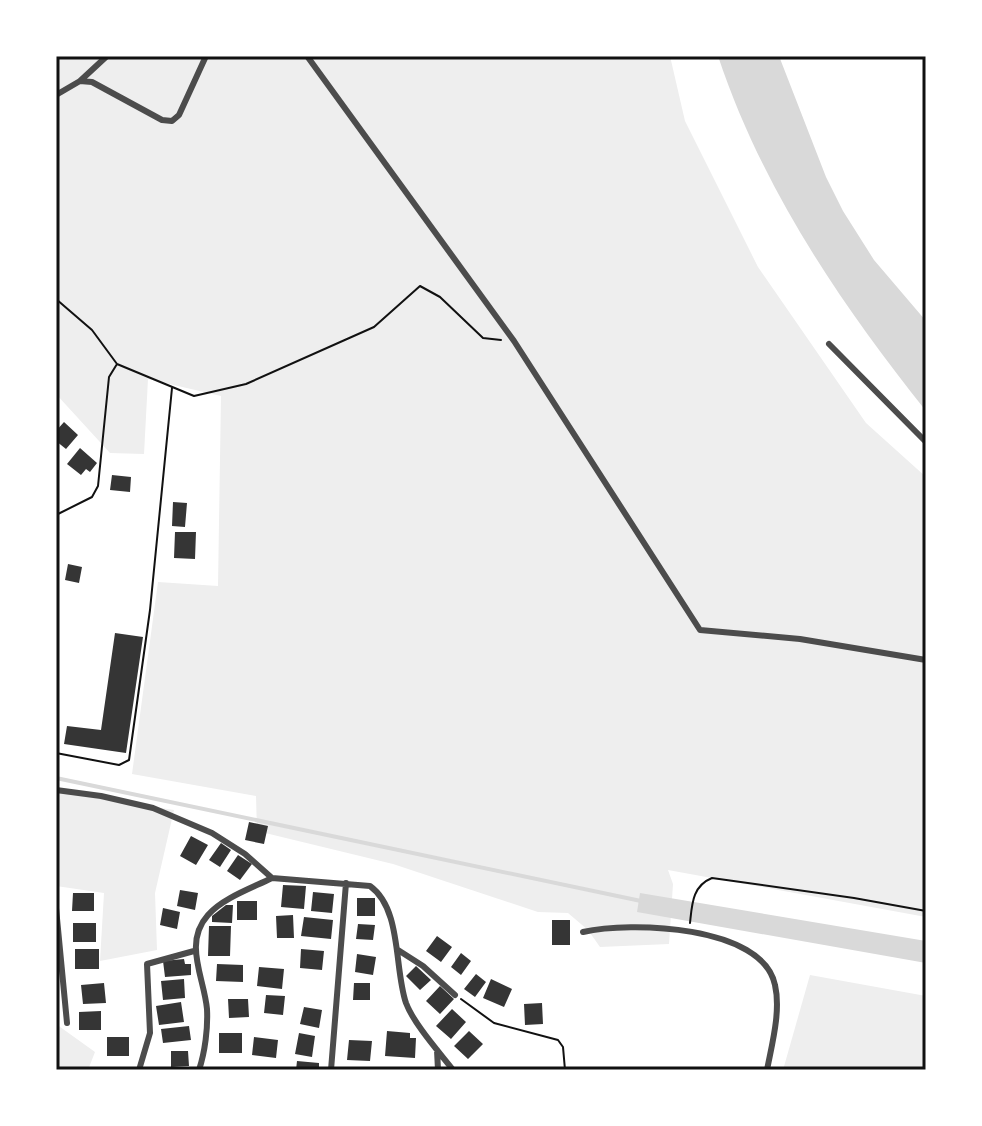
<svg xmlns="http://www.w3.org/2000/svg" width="982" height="1126" font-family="'Space Grotesk',sans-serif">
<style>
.green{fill:#eee}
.water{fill:#d9d9d9}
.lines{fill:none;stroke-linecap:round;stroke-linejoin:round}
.stream{stroke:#d9d9d9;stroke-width:4}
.building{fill:#353535}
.path{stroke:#111;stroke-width:2}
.minor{stroke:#4c4c4c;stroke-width:6}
.neatline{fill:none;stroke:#111;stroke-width:3}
</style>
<rect width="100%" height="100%" fill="#fff"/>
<path class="green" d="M56,56h614l15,65 73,146 108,156 60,54v440l-258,-47 5,14 -4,60 -69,3 -12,-17 -20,-17 -30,-1 -145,-48 -136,-33 -1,-35 -124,-22 26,-192 60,4 3,-190 -73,-17 -4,75 -34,-1 -54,-59z
M56,792l118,18 -19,83 2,57 -57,11 4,-68 -48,-7z
M810,975l116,21v74h-143z
M56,1024l39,28 -7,18h-32z"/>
<path class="water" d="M718,56h61l47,121 17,34 31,49 52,61v90c-86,-108 -164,-223 -208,-355z
M640,893l286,48v22l-289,-51z"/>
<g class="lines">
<path class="stream" d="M56,778l585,123"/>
</g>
<path class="building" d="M64,422l14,13 -12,14 -10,-8v-10z
M80,448l17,15 -7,9 -4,-3 -5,6 -14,-11z
M112,475l19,2 -1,15 -20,-2z
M173,502l14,1 -2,24 -13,-1z
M175,532h21l-1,27 -21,-1z
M68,564l14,3 -3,16 -14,-3z
M115,633l28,4 -17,116 -62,-9 3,-18 34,4z
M249,822l19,4 -4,18 -19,-4z
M191,836l17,9 -12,20 -16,-9z
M221,843l10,7 -11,17 -11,-7z
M238,855l14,9 -12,16 -13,-9z
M283,885l23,1 -2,23 -23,-2z
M180,890l18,3 -3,17 -18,-4z
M313,892l21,2 -2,19 -21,-2z
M73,893h21v18h-22z
M357,898h18v18h-18z
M237,901h20v19h-20z
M226,905h7l-1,18 -20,-1v-6z
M163,908l17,4 -3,17 -17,-4z
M293,915l1,23h-17l-1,-22z
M304,917l29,3 -2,19 -30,-3z
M552,920h18v25h-18z
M73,923h23v19h-23z
M358,924l17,1 -2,15 -17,-1z
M209,926h22l-1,30h-22z
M437,936l15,11 -11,15 -15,-11z
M75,949h24v20h-24z
M301,949l23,2 -2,19 -22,-2z
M461,953l10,8 -10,14 -10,-8z
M357,954l19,3 -3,18 -18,-3z
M184,959l1,5h6v11l-26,2 -2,-16z
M217,964l26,1v17l-27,-1z
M416,966l15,14 -11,10 -14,-14z
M259,967l25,2 -2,20 -25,-3z
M476,974l10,8 -11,15 -11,-8z
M184,979l1,19 -22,2 -2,-19z
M491,979l21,10 -8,18 -21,-9z
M104,983l2,20 -23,1 -2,-19z
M354,983h16v17h-17z
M440,986l14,13 -14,15 -14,-13z
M266,995l19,1 -2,19 -19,-2z
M228,999h20l1,18 -20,1z
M181,1002l3,20 -25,3 -3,-19z
M542,1003l1,21 -18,1 -1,-21z
M304,1007l18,3 -3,18 -19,-4z
M452,1009l14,13 -15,17 -15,-13z
M101,1011v19h-22v-18z
M189,1026l2,14 -28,3 -2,-14z
M387,1031l23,2v5h6l-1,20 -30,-2z
M469,1031l14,13 -15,15 -14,-13z
M219,1033h23v20h-23z
M299,1033l16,3 -3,21 -17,-3z
M107,1037h22v19h-22z
M254,1037l24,3 -2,18 -24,-3z
M349,1040l23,1 -2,20 -23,-1z
M171,1051h17l1,15 -18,1z
M297,1061l22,2v7h-23z"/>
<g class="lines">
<path class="path" d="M56,299l36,31 25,34 -8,13 -11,109 -6,11 -36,18
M117,364l77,32 52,-12 128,-57 46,-41 20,11 43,41 18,2
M56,753l63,12 10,-5 21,-150 22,-222
M690,923c2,-18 2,-37 22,-45l142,20 72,13
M461,999l33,24 64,17 5,7 2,23"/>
<path class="minor" d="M307,56l207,285 186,289 100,9 126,21
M80,81l27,-25
M56,95l24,-14 12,1 70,38 10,1 7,-6 27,-59
M829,344l97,98
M56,790l45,6 52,12 59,25 33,21 27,24 98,8c32,23 24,82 36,117 8,21 33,49 47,67
M56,908l11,115
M583,932c46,-11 180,-7 192,53 6,26 -3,59 -8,85
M398,950l25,16 32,29
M437,1050l1,20
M139,1070l11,-37 -3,-69 47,-13
M199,1070c6,-18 9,-42 8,-61 -3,-32 -24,-66 1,-94 15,-17 44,-27 64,-37
M331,1070l15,-187"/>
</g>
<rect width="982" height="1126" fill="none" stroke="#ffffff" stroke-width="116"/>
<rect x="58" y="58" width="866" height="1010" class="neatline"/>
</svg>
